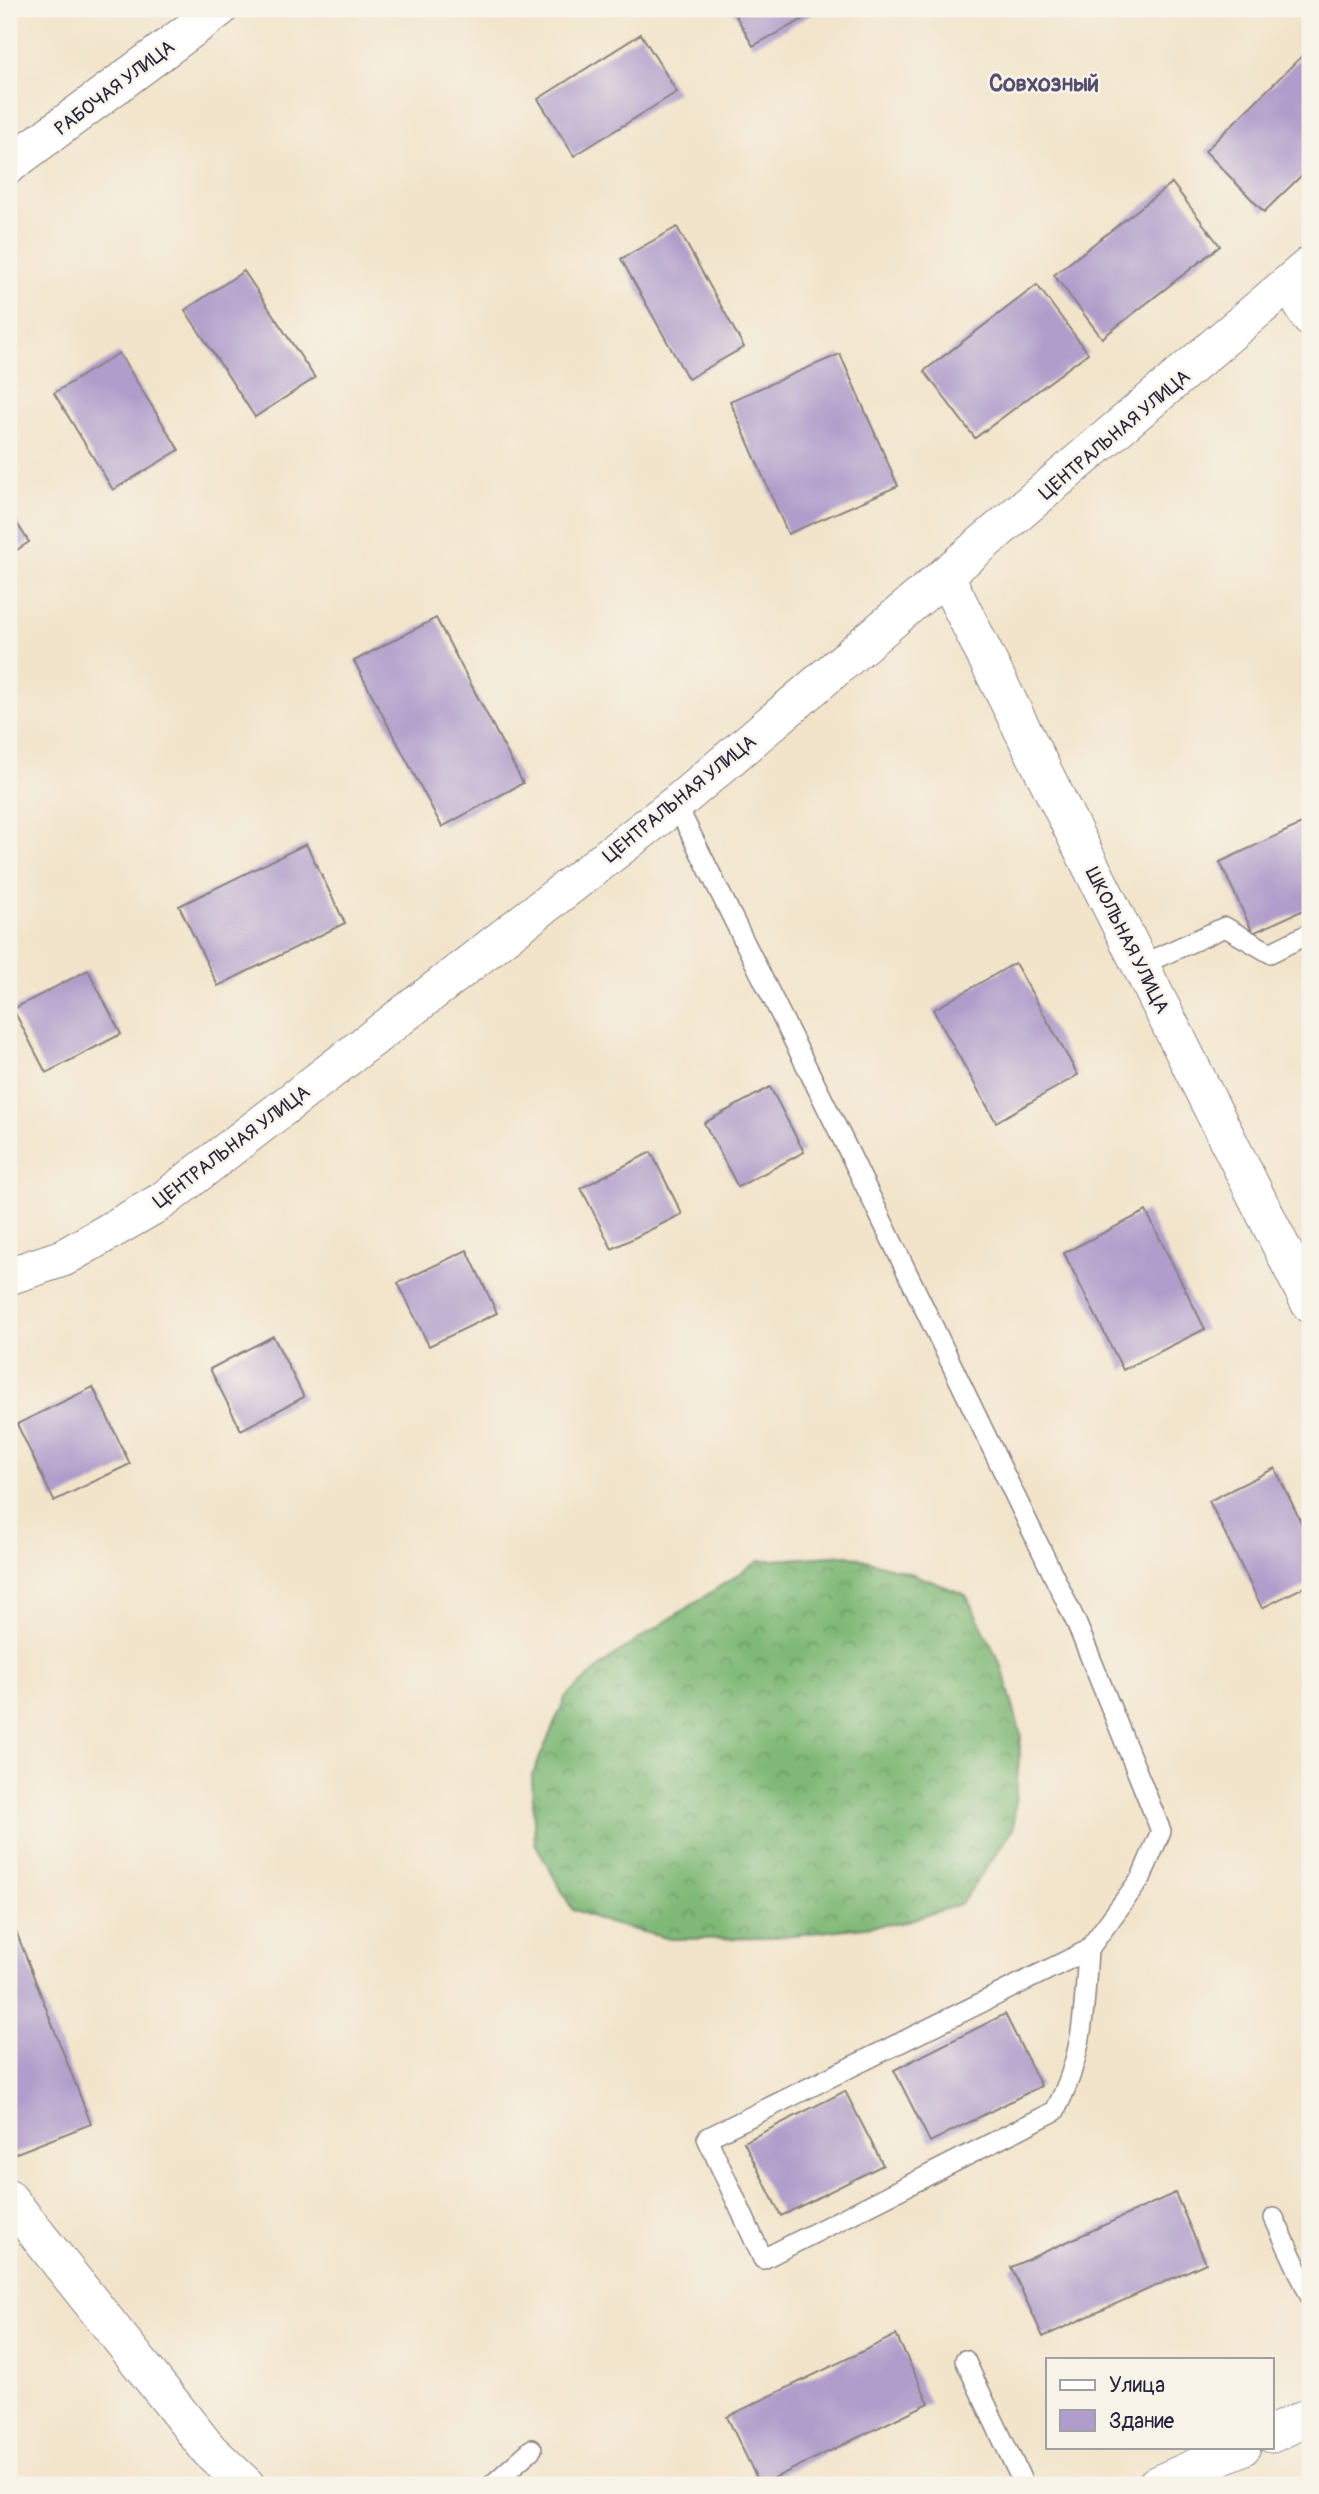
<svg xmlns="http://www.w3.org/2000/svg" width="1319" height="2494" font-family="Pangolin,sans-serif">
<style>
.forest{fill:url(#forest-crowns);stroke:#516e59;stroke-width:2}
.building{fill:#b19dcb}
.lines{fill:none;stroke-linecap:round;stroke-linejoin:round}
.lane-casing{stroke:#8a8382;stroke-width:22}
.street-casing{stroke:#8a8382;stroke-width:39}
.lane{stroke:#fff;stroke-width:19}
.street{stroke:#fff;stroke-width:37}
.labels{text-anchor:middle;stroke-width:5;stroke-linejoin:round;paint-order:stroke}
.street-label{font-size:19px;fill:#22223b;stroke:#f7f3e8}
.quarter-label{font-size:23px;font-weight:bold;fill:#544d6d;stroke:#f7f3e8}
</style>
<defs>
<pattern id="forest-crowns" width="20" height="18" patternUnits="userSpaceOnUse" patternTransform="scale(1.75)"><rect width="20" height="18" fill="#80b977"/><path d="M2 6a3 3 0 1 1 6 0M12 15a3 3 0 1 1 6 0" fill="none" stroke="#689663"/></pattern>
</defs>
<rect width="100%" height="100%" fill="#f7f3e8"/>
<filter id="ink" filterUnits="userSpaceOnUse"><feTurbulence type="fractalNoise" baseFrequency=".0143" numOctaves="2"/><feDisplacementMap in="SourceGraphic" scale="14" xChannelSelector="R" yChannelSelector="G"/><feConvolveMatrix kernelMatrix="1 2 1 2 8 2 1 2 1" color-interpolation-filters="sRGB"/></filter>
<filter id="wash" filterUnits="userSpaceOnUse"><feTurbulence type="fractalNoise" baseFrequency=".00686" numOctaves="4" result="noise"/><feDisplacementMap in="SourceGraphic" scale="28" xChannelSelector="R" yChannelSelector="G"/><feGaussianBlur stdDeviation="1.57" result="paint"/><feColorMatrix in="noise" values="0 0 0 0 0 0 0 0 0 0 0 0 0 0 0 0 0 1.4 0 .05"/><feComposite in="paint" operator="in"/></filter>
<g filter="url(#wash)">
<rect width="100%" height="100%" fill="#f2e4ca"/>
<path class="forest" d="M848,1555l65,19 53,21 36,72 19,68 -8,94 -52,75 -60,19 -136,15 -95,1 -62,-16 -36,-14 -37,-66 -3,-67 34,-80 50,-42 143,-93z"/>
<g id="blocks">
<path class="building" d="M732,9h90l-69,37z
M641,34l36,58 -103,64 -36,-57z
M1310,48v119l-46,45 -59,-61z
M1172,183l48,63 -118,92 -48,-63z
M677,227l67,120 -56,32 -67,-120z
M244,271l71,107 -60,39 -70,-107z
M1037,285l51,68 -113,85 -51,-67z
M119,353l60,97 -66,40 -59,-97z
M840,354l58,132 -110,48 -58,-133z
M9,511l20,31 -20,13z
M436,618l87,165 -81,44 -88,-166z
M1310,820v87l-57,26 -33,-71z
M306,844l39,79 -127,63 -39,-80z
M1015,963l63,112 -82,47 -63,-112z
M88,970l33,64 -75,39 -33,-64z
M770,1087l34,65 -66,35 -34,-64z
M651,1152l31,62 -70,35 -31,-61z
M1146,1211l59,118 -82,41 -59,-117z
M467,1250l30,63 -68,33 -31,-63z
M273,1336l31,61 -63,33 -31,-61z
M93,1387l37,77 -76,37 -37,-77z
M1275,1468l35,73v43l-48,24 -53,-107z
M9,1913l82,211 -82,32z
M1005,2014l36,72 -111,56 -36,-72z
M845,2091l38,74 -102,51 -37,-74z
M1175,2193l31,70 -163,74 -32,-70z
M896,2335l33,68 -169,82 -33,-68z"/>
</g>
</g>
<g filter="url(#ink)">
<use href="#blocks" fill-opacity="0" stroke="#8a8382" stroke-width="2"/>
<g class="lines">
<defs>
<path id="lane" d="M676,804l170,342 230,476 85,209 -20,47 -53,72 -381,188 56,121 292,-148c29,-55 29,-100 33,-161
M1141,965l84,-38 45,26 40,-20
M1274,2218l36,78
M965,2360l59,125
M492,2485l40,-36"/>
<path id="street" d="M9,165l210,-156
M1290,284l20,34
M946,577l364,727
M9,1276l54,-18 99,-57 514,-397 634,-539
M9,2199l200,251 37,35
M1272,2434l38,-18
M1156,2485l86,-38"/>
</defs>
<use href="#lane" class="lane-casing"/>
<use href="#street" class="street-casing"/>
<use href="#lane" class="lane"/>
<use href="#street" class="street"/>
</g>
</g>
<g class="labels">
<g class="street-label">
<text transform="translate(114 87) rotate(-37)" y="7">РАБОЧАЯ УЛИЦА</text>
<text transform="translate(1114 434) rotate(-40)" y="7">ЦЕНТРАЛЬНАЯ УЛИЦА</text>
<text transform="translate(679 798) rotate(-39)" y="7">ЦЕНТРАЛЬНАЯ УЛИЦА</text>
<text transform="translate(1128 940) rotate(63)" y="7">ШКОЛЬНАЯ УЛИЦА</text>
<text transform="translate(231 1146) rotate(-37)" y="7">ЦЕНТРАЛЬНАЯ УЛИЦА</text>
</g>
<g class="quarter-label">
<text x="1044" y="91">Совхозный</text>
</g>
</g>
<rect width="1319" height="2494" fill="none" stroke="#f7f3e8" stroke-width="35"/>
<rect x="1046" y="2358" width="228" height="91" fill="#f7f3e8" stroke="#a29fa3" stroke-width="2"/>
<rect x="1060" y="2380" width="35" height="10" fill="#ffffff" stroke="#a29fa3" stroke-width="2"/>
<text x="1109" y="2392" font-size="21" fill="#22223b">Улица</text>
<rect x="1060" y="2410" width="35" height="21" fill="#b19dcb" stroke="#a29fa3" stroke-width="2"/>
<text x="1109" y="2428" font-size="21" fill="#22223b">Здание</text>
</svg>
